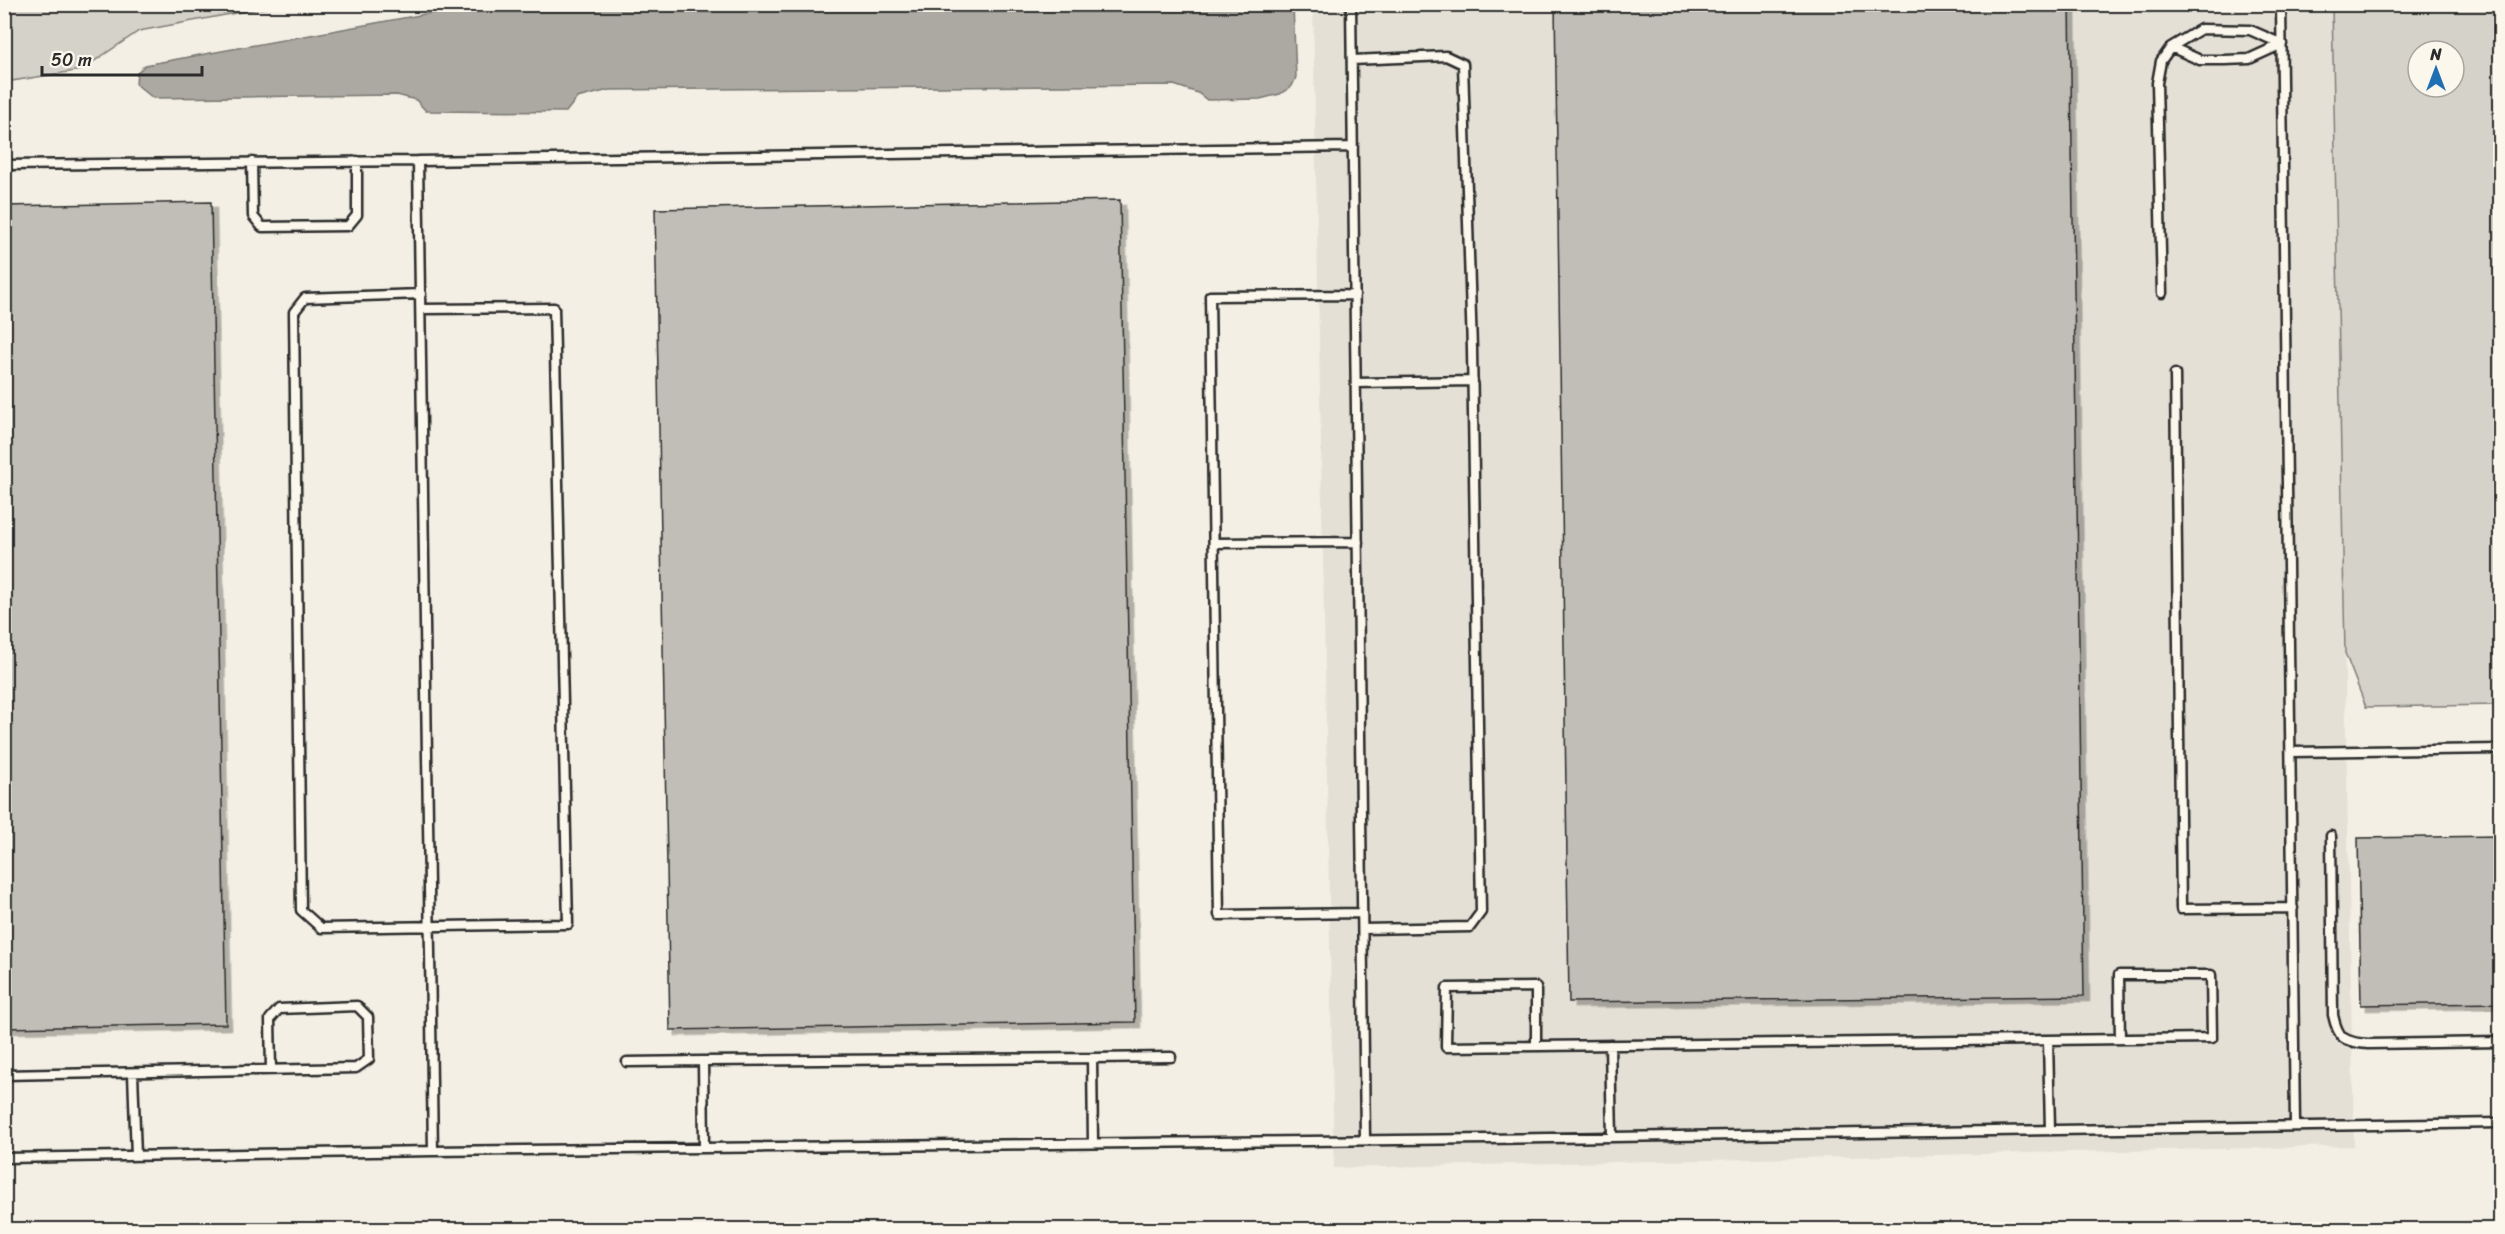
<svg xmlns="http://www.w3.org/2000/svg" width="2505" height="1234" font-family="Sriracha,sans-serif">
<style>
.built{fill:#e4e0d6}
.green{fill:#d5d2c9;stroke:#807e7a;stroke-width:1.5;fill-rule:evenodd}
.water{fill:#aca9a2;stroke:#787772;stroke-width:1.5}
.building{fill:#c0beb6;stroke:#2b2b2b;stroke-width:1.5;filter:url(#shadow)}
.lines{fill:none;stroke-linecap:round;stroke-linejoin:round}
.service-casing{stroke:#2b2b2b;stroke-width:13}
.service{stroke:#fbf7ec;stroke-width:8}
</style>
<defs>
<filter id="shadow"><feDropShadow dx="5.5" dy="5.5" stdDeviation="0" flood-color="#0004"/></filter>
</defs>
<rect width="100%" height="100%" fill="#f3efe4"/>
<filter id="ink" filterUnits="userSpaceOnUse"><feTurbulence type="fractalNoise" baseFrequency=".0167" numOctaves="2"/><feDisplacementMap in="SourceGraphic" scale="12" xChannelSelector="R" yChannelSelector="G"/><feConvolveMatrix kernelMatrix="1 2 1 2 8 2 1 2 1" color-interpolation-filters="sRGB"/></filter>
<g filter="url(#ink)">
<path class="built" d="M1313,5h1019l22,1141 -1020,22z"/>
<path class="green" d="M5,4h274v1l-140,26 -58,39 -76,12z
M2332,5h168v700l-134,2 -21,-54zM2418,51h36v36h-36z"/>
<path class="water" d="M480,4l813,1 3,72 -4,9 -12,8 -20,5 -53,1 -9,-7 -24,-8 -565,5 -32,8 -11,14 -140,-1 -10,-11 -19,-5 -244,3 -17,-14 1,-11 8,-8z"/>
<path class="building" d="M1555,4h515l14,992 -515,6z
M1120,200l15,822 -465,8 -15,-821z
M211,202l15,822 -222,4v-822z
M2500,836v167l-139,2 -3,-167z"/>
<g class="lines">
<defs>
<path id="service" d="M1351,4l14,1136
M2281,4l14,1121
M1352,60l94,-4 17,8 9,285 9,563 -11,15 -107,2
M252,162l1,54 9,11 86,-1 9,-11v-54
M4,165l414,-4
M2162,293l-5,-210 4,-22 10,-14 30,-18 49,1 32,14 -33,15 -24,1h-25l-29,-13
M421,294l-116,4 -11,14 7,598 20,18 247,-4 -14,-616 -133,1
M1355,295l-145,1 9,619 143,-2
M2175,374l6,535 112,-1
M1356,383l117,-2
M1214,543l144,-1
M2291,752l209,-3
M2331,836l2,179c5,24 11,27 35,29l132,-2
M2048,1040l2,90
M1610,1045l2,92
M1536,1046v-59l-89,1 -1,59 766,-9 -1,-63h-92l1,64
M627,1062l76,-1
M133,1073l3,83
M4,1075l352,-7 13,-9 -1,-42 -11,-11 -78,3 -9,10 1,51
M1093,1143l-1,-85 79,-1
M704,1148l-1,-87 389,-3
M433,1151l-15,-990 935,-14
M4,1158l429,-7 1054,-12 1013,-16"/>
</defs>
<use href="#service" class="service-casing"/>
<use href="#service" class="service"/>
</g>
</g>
<rect width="2505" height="1234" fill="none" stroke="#fbf7ec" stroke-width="24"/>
<rect x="12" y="12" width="2481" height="1210" fill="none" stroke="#2b2b2b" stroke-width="2" filter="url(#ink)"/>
<g transform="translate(2436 69)"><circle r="28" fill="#fbf7ec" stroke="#a8a59f" stroke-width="1.5"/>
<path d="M0-4.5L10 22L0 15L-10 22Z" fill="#1f6fb2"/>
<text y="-9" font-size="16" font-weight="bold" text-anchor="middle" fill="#2b2b2b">N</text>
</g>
<path d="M42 66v9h160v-9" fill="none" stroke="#2b2b2b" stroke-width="3"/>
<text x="51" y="66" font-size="18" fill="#2b2b2b" stroke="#fbf7ec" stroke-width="4.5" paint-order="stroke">50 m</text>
</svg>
